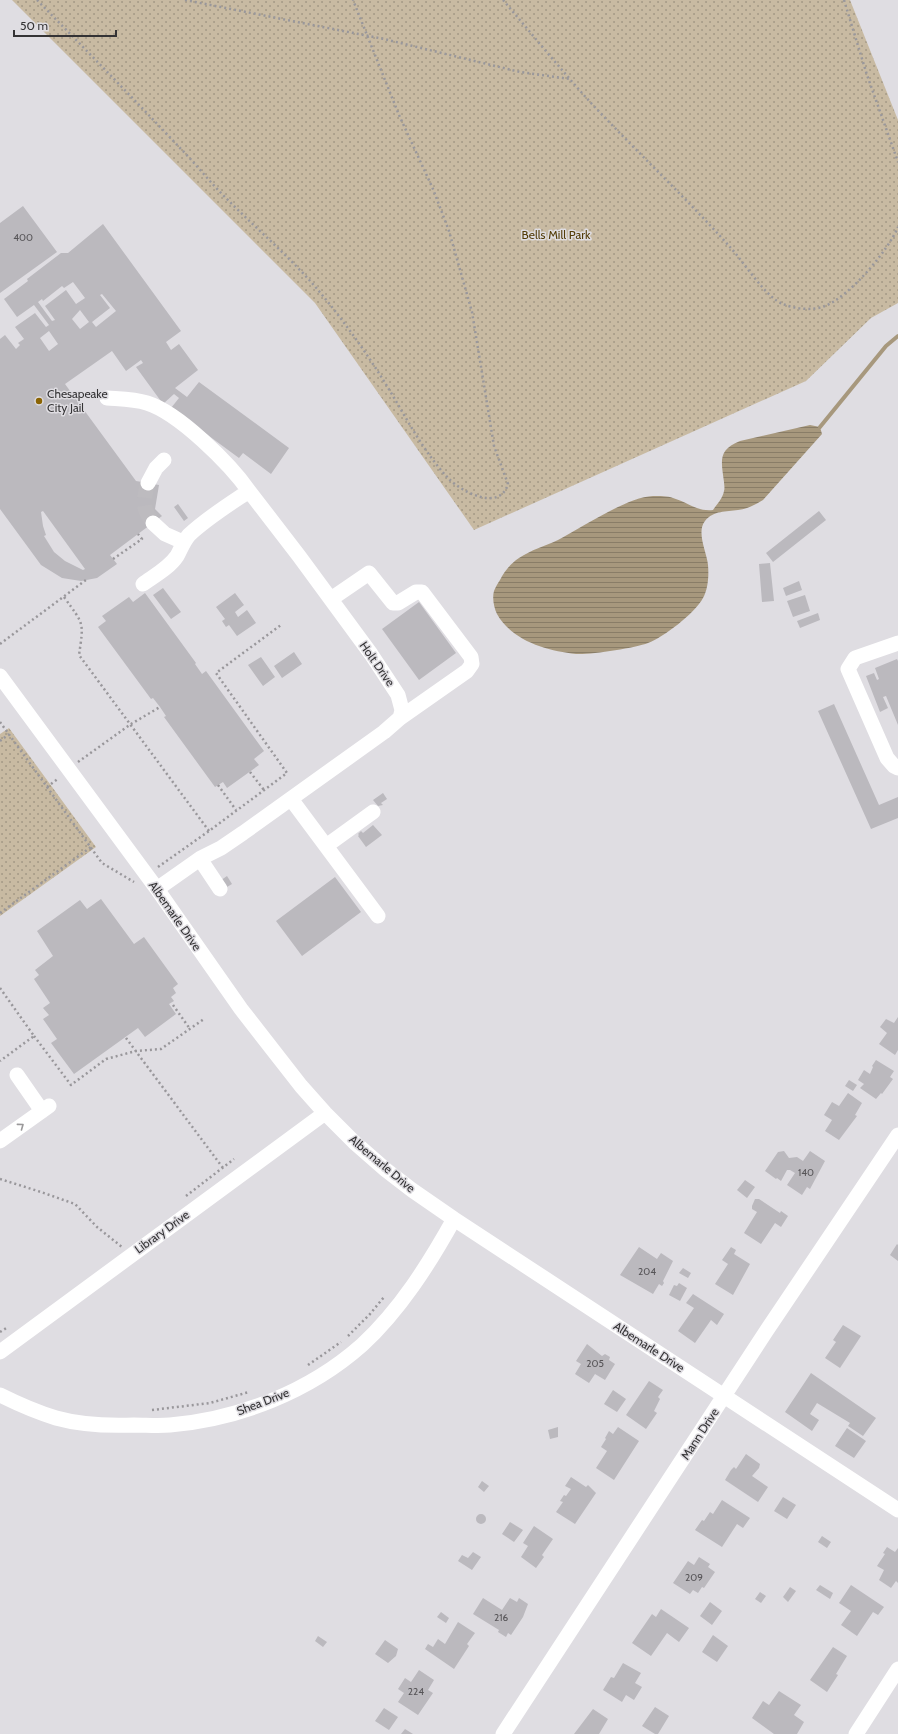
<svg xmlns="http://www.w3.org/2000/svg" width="898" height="1734" font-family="Cabin,sans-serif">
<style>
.park{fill:url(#park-dots)}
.water{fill:url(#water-rules)}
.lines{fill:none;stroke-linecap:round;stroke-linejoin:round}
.stream{stroke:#a7987d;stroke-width:4}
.building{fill:#bbb9be;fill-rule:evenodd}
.minor-tunnel{stroke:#bdbbbf;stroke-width:15;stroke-dasharray:15 8;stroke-linecap:butt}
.path{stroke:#99979b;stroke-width:2.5;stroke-dasharray:2 3;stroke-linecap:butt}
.minor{stroke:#fff;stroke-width:15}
.oneway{stroke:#9a999a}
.poi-dot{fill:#8b6404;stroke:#dfdde2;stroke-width:1.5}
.labels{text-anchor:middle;stroke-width:3;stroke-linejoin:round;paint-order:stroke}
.number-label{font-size:10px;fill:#565457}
.park-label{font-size:12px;fill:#533c08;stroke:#dfdde2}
.poi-label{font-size:12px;fill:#343335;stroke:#dfdde2;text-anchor:start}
.street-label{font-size:12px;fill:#343335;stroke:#dfdde2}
</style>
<defs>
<pattern id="park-dots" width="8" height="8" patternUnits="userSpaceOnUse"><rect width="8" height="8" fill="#c8baa2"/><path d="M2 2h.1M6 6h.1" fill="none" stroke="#a39885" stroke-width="1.8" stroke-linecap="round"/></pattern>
<pattern id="water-rules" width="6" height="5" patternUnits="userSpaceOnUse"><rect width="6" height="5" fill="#a7987d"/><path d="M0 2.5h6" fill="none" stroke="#897d67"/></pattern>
</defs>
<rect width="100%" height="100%" fill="#dfdde2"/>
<path class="park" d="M12,0h838l48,120v183l-27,15 -65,63 -332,149 -159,-227z
M9,728l87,119 -96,69v-182z"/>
<path class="water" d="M810,425l10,2 2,7 -59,66c-8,5 -16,9 -25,10 -12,2 -24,0 -33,11 -9,11 2,32 3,44 1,11 0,24 -5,33 -8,15 -39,39 -55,45 -13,5 -58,12 -72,11 -29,-3 -64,-13 -79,-40 -3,-6 -5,-16 -3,-23 1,-3 4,-8 6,-11 4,-8 11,-17 19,-22 12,-8 26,-12 39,-18 25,-13 69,-43 95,-44 6,0 15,0 20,2 14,4 25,14 40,12 4,-6 10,-12 11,-19 1,-3 0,-7 0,-9 -3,-22 -6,-32 16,-41z"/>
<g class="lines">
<path class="stream" d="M820,427l66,-81 12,-10"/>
</g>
<path class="building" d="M23,206l34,46 -57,41v-70z
M103,224l78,107 -15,11 5,8 8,-6 19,26 -23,18 12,9 12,-15 90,66 -18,26 -28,-21 -4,5 -68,-50 8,-10 -5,-4 -11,10 -27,-37 7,-4 -2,-3 -15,11 -14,-20 -47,33 71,97 23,4 -4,24 7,7 -52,39 7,9 -20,14 -16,3 -19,-3 -21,-13 -41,-56v-170l5,-4 11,14 4,-4 -2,-2 6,-4 -9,-12 20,-14 11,14 3,-2 -15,-20 -17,12 -13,-18 24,-18 -1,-2 34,-26h7zM73,282l12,16 -9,6 -10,-14 -21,16 10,14 -3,1 -14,-19 4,-3 1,2 19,-15 2,2zM102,294l14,17 -20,16 -4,-5 18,-14 -10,-13zM80,310l9,12 -9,7 -8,-10zM49,331l9,13 -9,7 -9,-13zM43,511l42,58 -2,1 -18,-9 -11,-9 -10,-16 2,-1 -3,-9 -2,-14z
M178,504l10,14 -4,3 -10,-14z
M819,511l7,9 -53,42 -7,-9z
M770,563l4,38 -12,1 -3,-38z
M799,581l3,9 -16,6 -3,-8z
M163,588l18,24 -10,7 -18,-24z
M145,593l51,70 -1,1 7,10 4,-3 58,80 -10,8 5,6 -32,23 -4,-6 -8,5 -51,-70 2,-1 -6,-9 -7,-9 -2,1 -53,-72 8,-6 -4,-5 27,-19 4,5z
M235,593l9,12 -9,7 3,5 9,-7 9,13 -19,13 -8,-11 -3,2 -4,-6 3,-2 -9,-12z
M805,595l5,16 -17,6 -6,-16z
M419,602l37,51 -37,27 -37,-51z
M818,613l2,7 -20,8 -3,-7z
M294,652l8,12 -20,14 -8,-12z
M261,657l14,20 -12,9 -15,-21z
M897,659l1,2v64l-12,-29 -3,1 5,11 -8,4 -14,-36 8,-3 3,7 2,-1 -4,-11z
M834,704l45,101 19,-8v21l-27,11 -53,-118z
M383,793l4,6 -6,4 2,2 -5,1 -5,-6z
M373,825l9,10 -16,12 -8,-11 1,-1 -1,-1 3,-3 2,2z
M227,876l5,8 -10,6 -5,-7z
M335,877l26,35 -59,44 -26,-35z
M101,899l33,45 10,-7 34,47 -5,4 3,5 -5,4 3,4 -5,3 7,10 -31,23 -7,-9 -64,46 -23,-31 6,-4 -14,-20 6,-4 -6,-7 7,-5 -16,-24 5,-4 -4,-5 18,-14 -16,-25 43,-31 7,9z
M898,1017v33l-3,5 -16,-11 8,-11 -7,-6 6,-8 8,4z
M876,1060l18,11 -4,6 3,2 -11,15 -1,-1 -5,6 -16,-11 4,-4 -6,-4 6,-10 6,4 3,-7 -1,-1z
M849,1080l8,5 -4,6 -8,-5z
M848,1093l14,10 -7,12 2,1 -18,24 -14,-9 7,-11 -8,-5 8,-13 7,4z
M784,1151l5,7 8,-1 6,4 7,-10 15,10 -15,28 -3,-2 -5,8 -15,-10 8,-12 -5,-3h-3l-6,11 -4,-3 -1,1 -11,-8 13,-19z
M745,1180l10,7 -8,11 -10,-8z
M755,1199h4l21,14 1,-2 7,5 -7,11 -6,-4 -14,21 -17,-11 13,-21 -5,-3v-3z
M897,1244l1,1v16l-8,-6z
M639,1247l18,12 4,-6 12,8 -10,20 1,2 -2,3 -3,-2 -6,10 -33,-19z
M731,1247l5,3 -2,4 16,10 -17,31 -18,-11 13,-20 -6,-4z
M683,1268l8,5 -3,5 -9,-5z
M679,1283l8,5 -7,13 -11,-6 5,-10 3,1z
M693,1294l31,20 -7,11 -6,-5 -16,23 -17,-12 16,-23 -8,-5z
M843,1325l18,11 -21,32 -15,-10 11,-16 -3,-2z
M587,1344l15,12 3,-2 5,3 -1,3 6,4 -10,16 -10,-6 -6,9 -14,-9 6,-10 -5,-3z
M811,1373l65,45 -13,18 -15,-10 2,-3 -33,-20 -7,11 9,6 -7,11 -27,-19z
M649,1381l14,9 -5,7 2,2 -6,12 3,2 -11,16 -20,-14z
M613,1390l13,9 -9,13 -13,-8z
M558,1427v10l-8,2 -2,-9z
M618,1427l21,14 -25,39 -18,-12 11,-17 -6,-4 5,-8 -1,-1 4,-7 4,3z
M847,1428l19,13 -12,17 -19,-12z
M746,1454l14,10 -1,4 -7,8 16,11 -10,15 -33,-22 6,-10 3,-3 2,2z
M571,1477l15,10 2,-2 8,8 -21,31 -19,-12 7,-10 -3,-1 4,-6 2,1 5,-7 -6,-3z
M482,1481l7,5 -5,6 -6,-5z
M783,1497l13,8 -9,14 -13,-8z
M722,1500l28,18 -7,10 -6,-4 -15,23 -27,-17 7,-10 2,1 6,-9 3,2z
M476 1519a5 5 0 1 1 10 0a5 5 0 1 1-10 0Z
M510,1522l13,8 -9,12 -12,-8z
M534,1526l19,13 -11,16 2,2 -8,11 -15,-11 7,-11 -5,-3z
M822,1536l9,6 -4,6 -9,-6z
M887,1547l8,5 3,-4v35l-2,-2 -5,7 -12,-8 5,-10 -7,-4 8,-12 -2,-1z
M473,1552l8,5 -9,13 -14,-9 4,-6 6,3z
M699,1557l11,7 -2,3 7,5 -11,16 -2,-1 -4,6 -5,-3 -3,4 -17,-11 15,-22 6,4z
M820,1585l13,8 -3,6 -14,-9z
M851,1585l33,22 -6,8 -5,-3 -16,24 -16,-11 10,-14 -12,-8z
M790,1587l6,4 -8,11 -5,-5z
M760,1592l6,4 -5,7 -6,-4z
M483,1598l19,12 8,-12 7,4 2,-4 9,6 -5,13 -12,18 -3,-2 -2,4 -8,-5 1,-2 -26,-16z
M710,1602l12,9 -10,14 -12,-9z
M661,1609l28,19 -10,14 -12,-9 -16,23 -19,-13 20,-29 4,3z
M441,1612l8,6 -3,5 -9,-6z
M458,1622l17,11 -8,11 2,2 -15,23 -29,-20 3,-5 5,3 5,-8 7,5z
M713,1635l15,11 -11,16 -15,-10z
M318,1636l9,6 -4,5 -8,-6z
M385,1640l13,9 -2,7 -8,7 -13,-9z
M833,1647l14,9 -11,18 2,1 -11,17 -17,-12z
M623,1663l18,10 -6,10 7,4 -8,13 -8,-5 -4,7 -19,-12 8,-13 3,1z
M419,1670l15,10 -6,10 5,3 -15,22 -20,-13 6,-9 -6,-4 7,-11 6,4z
M779,1691l22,14 -7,10 10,7 -7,12h-23l-22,-16 11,-17 6,4z
M655,1707l14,9 -11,18h-3l-13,-8z
M384,1708l14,9 -9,13 -14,-9z
M593,1709l15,10 -9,15h-25z
M405,1729l8,5h-12z"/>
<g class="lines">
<path class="minor-tunnel" d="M148,483c-5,18 -6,25 5,40"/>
<path class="path" d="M37,0c48,49 96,98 143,148 15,15 28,32 43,47 33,34 70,64 100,101 24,29 47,62 67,95 18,30 35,63 59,88 13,13 51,33 59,5l-14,-38 -22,-134 -23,-81 -16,-42 -34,-74 -46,-115
M185,0l199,39 136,33 50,7
M503,0c29,34 58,70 88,103 46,49 95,95 139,144 13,14 37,52 53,57 12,5 30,7 42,2 24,-9 63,-55 73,-79
M844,0l23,75 31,87
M113,559l29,-20 -4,-5
M64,597c20,28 20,24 15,58l130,176
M0,644l86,-64
M0,722l102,141 32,19
M0,741l9,-7
M78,762l53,-38 29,-17
M250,772l14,18
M218,785l18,25
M47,787l12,-9
M158,867l51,-36 78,-58 -71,-100 65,-48
M0,913l91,-66
M0,988l34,48 -34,25
M173,1005l17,24
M34,1036l37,49 35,-26 30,-8 25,-2 43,-30
M126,1038l97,130
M0,1179l41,13 34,12 22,23 25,20
M186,1196l48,-37
M0,1332l8,-5
M348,1336l22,-22 14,-17
M308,1365l33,-23
M152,1410l58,-7 39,-11"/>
<path class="minor" d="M107,398c13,1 27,1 40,5 32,10 83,61 102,88
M148,483l8,-15 8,-8
M153,523l12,11 18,8
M143,584c11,-8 26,-16 34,-28 4,-7 6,-14 12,-21 18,-17 39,-30 60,-44l50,65 72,98 27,41 4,15 -2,8 -16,14 -141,101 -22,15 -20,10 -44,31
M331,599l38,-26 24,30h5l18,-11h6l49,65 1,7 -5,7 -67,47
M898,643l-43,15 -7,11 39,89 7,8 4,2
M0,676l157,213 84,120 60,77 24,27 29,29 32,28 26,20 42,29 444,291
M291,799l87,117
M326,846l47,-34
M200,859l20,30
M17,1075l25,36
M0,1141l49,-35
M0,1352l325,-239
M0,1395c18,9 36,17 56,23 25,7 51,8 78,7 12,0 24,1 36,0 69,-6 139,-33 192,-80 38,-35 67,-81 92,-126
M503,1734l262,-401 133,-198
M856,1734l42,-65"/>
</g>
<defs><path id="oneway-chevron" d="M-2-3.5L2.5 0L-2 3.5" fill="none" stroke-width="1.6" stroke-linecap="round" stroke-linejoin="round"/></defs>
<use class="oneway" href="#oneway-chevron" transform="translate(21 1126) rotate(-36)"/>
<circle class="poi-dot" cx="39" cy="401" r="4"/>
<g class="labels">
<g class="number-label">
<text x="23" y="241">400</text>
<text x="806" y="1176">140</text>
<text x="647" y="1275">204</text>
<text x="595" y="1367">205</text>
<text x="694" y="1581">209</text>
<text x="501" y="1621">216</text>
<text x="416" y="1695">224</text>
</g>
<g class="park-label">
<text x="556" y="239">Bells Mill Park</text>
</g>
<g class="poi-label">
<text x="47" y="398">Chesapeake<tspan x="47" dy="14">City Jail</tspan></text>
</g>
<g class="street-label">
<text transform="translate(377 664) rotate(55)" y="4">Holt Drive</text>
<text transform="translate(175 916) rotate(55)" y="4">Albemarle Drive</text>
<text transform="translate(382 1164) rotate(40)" y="4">Albemarle Drive</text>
<text transform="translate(162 1232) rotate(-36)" y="4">Library Drive</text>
<text transform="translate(649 1347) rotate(33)" y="4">Albemarle Drive</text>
<text transform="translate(263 1402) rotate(-21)" y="4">Shea Drive</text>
<text transform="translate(700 1434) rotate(-57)" y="4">Mann Drive</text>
</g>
</g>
<path d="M14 30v6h102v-6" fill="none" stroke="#343335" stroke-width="2"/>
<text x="20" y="30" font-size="12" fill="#343335" stroke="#dfdde2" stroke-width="3" paint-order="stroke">50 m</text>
</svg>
